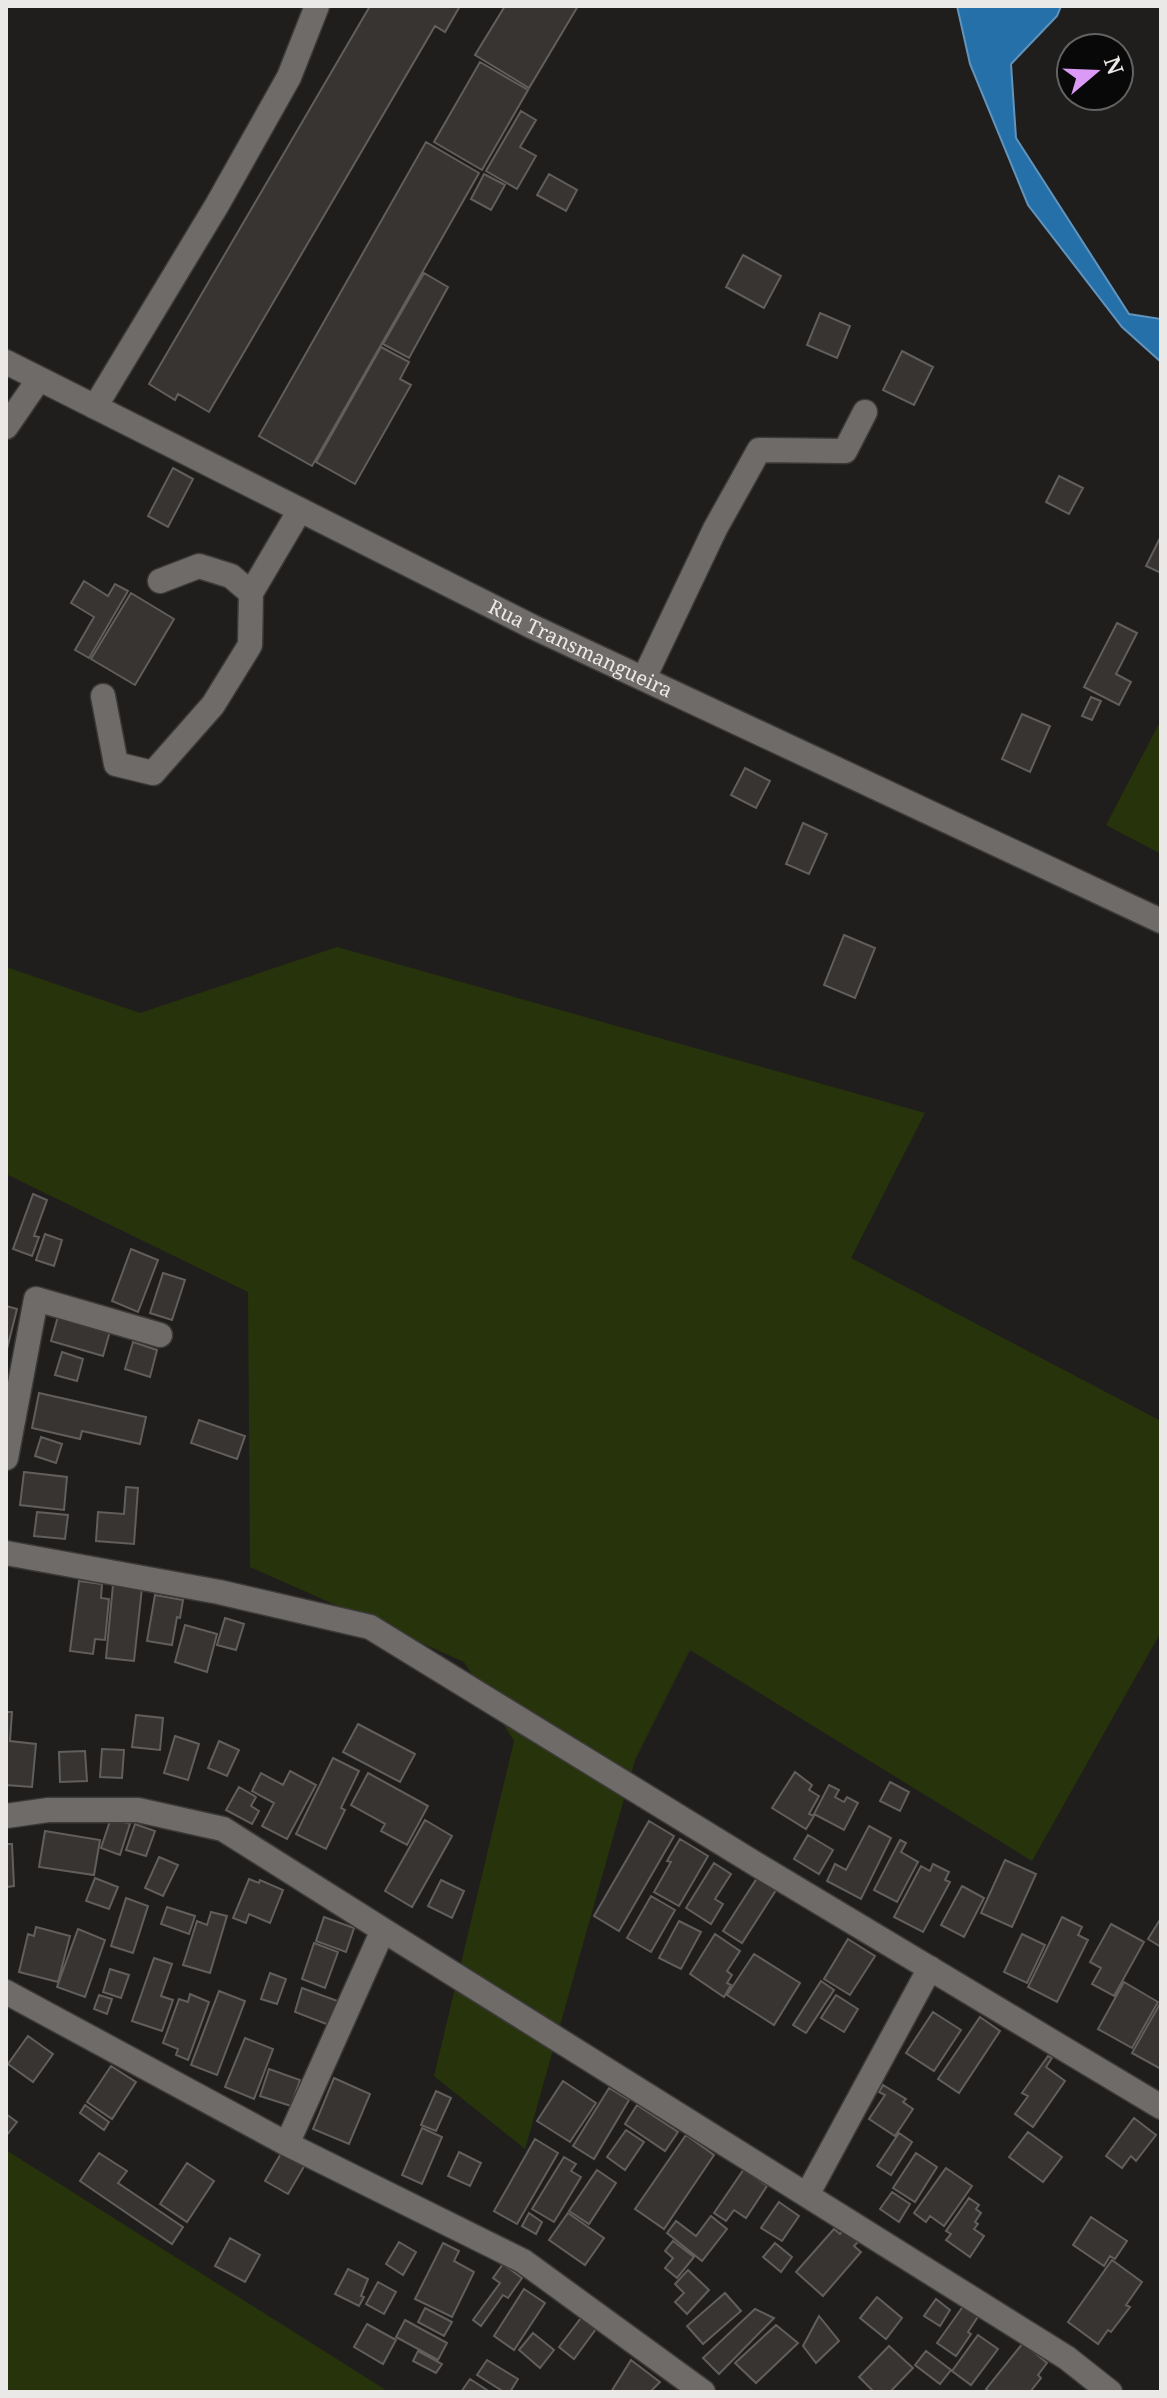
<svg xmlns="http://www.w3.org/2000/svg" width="1167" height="2398" font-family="'Noto Serif',serif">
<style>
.green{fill:#26330b}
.water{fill:#2670a9;stroke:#6194bc;stroke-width:2}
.building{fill:#373432;stroke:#615e5c;stroke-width:2}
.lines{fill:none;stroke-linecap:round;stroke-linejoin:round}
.street-casing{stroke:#3c3a38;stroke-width:27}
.secondary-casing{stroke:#3c3a38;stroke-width:27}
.street{stroke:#6e6b69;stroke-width:24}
.secondary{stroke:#6e6b69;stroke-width:24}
.labels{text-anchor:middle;stroke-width:8;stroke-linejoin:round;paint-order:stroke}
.street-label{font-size:20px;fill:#ebe9e8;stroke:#090808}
</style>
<rect width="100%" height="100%" fill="#201e1c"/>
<path class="green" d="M1161,720v134l-55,-29z
M337,947l588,166 -74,145 310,163v211l-129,229 -342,-211 -55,110 -110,389 -91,-73 80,-335 -50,-79 -214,-95 -2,-275 -242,-118v-207l134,46z
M6,2150l383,242h-383z"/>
<path class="water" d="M957,6h104l-4,10 -46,48 5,74 113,176 32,5v43l-39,-35 -94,-122 -58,-141z"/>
<path class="building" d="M370,6h90l-15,26 -10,-6 -226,386 -31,-18 -3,6 -26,-16z
M505,6h73l-49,82 -54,-33z
M480,62l48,28 -46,80 -48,-28z
M521,111l15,9 -16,27 16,9 -19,33 -31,-18z
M426,142l53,31 -167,293 -53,-30z
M484,174l21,11 -14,25 -20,-11z
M549,174l28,16 -11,21 -29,-16z
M743,255l38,21 -17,32 -38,-21z
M424,273l24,14 -39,71 -26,-14z
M820,313l30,13 -13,32 -30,-13z
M381,347l28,15 -9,17 11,6 -56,99 -39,-22z
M902,351l31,16 -19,38 -31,-15z
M173,468l20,11 -25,48 -20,-11z
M1059,476l24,12 -14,26 -23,-12z
M1161,536v37l-15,-7z
M84,581l24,15 7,-12 13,7 -39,67 -14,-8 19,-33 -23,-14z
M131,593l43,26 -39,66 -44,-26z
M1117,623l20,10 -21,41 15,8 -12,23 -35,-18z
M1091,697l10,4 -9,19 -10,-4z
M1022,714l28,12 -20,46 -28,-13z
M745,768l25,13 -14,27 -25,-13z
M803,823l24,11 -18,40 -23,-10z
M844,935l31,13 -20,50 -31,-13z
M33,1194l14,6 -13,36 5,1 -7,19 -19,-7z
M45,1234l17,6 -8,26 -18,-6z
M131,1249l27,11 -20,52 -26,-11z
M163,1273l22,7 -13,40 -22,-7z
M6,1306l11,3 -11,44z
M59,1313l52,15 -8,28 -52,-15z
M133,1342l24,8 -7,27 -25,-8z
M62,1352l21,7 -6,22 -22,-6z
M39,1393l107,24 -6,27 -58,-13 -2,8 -48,-11z
M199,1420l46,16 -8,23 -46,-16z
M41,1437l21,7 -6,19 -21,-7z
M24,1472l43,5 -3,33 -44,-5z
M126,1487l12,1 -4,56 -38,-3 2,-29 26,2z
M37,1512l31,3 -3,24 -31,-3z
M79,1581l23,3 -1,14 8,1 -4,41 -10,-1 -2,15 -23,-3z
M113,1585l29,3 -8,73 -28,-3z
M155,1595l28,5 -3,18 -3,-1 -5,28 -25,-4z
M225,1618l19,6 -8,26 -19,-5z
M185,1625l32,9 -10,38 -32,-10z
M6,1712h6l-2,29 26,3 -4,43 -26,-2z
M136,1715l27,3 -3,32 -28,-3z
M358,1724l57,30 -15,28 -57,-30z
M175,1736l24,8 -11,36 -24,-7z
M219,1741l20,9 -12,26 -19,-8z
M102,1749l22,1 -2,28 -22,-1z
M85,1751l2,30 -27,1 -1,-30z
M333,1758l26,13 -18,37 4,2 -19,39 -30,-15z
M290,1771l26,14 -29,54 -25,-13 12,-23 -22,-12 9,-18 22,12z
M795,1772l17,13 -3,5 10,6 -10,18 5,2 -8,13 -34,-21z
M368,1773l60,33 -21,39 -26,-14 4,-7 -34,-19z
M890,1782l19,10 -9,19 -20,-10z
M829,1785l10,5 -4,7 9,5 3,-5 11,6 -14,27 -30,-16z
M239,1787l17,10 -5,9 8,5 -7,13 -26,-14z
M111,1818l19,6 -10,31 -19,-7z
M425,1820l27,16 -40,71 -27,-16z
M649,1821l25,15 -55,95 -25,-15z
M135,1824l20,7 -9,25 -20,-6z
M869,1826l22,12 -30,61 -34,-18 8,-17 11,6z
M45,1831l55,9 -6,35 -55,-8z
M808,1835l25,15 -14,24 -25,-15z
M680,1839l28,17 -29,50 -25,-14 17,-30 -4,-1z
M900,1840l6,3 -5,9 17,10 -21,40 -23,-12z
M6,1844h6l2,42 -8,1z
M159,1857l19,8 -15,31 -18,-8z
M1005,1860l31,14 -24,53 -31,-14z
M714,1863l17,11 -16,25 8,5 -12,20 -25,-16z
M933,1864l16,8 -4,8 5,2 -27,50 -29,-15 27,-51 9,5z
M759,1875l19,12 -36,56 -19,-12z
M95,1878l23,9 -9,22 -23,-8z
M249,1879l10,4 1,-3 23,10 -13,33 -21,-9 -3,9 -13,-5z
M441,1880l23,11 -12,27 -24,-12z
M962,1886l22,12 -20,39 -23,-12z
M651,1896l24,14 -24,42 -24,-14z
M126,1898l22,8 -15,47 -22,-7z
M167,1907l28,9 -6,18 -28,-10z
M211,1912l16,4 -17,57 -27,-8 14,-44 10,4z
M324,1917l30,11 -8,24 -30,-11z
M1062,1917l20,10 -4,8 10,5 -31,62 -29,-15z
M1161,1918v29l-13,-8z
M679,1921l22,11 -20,37 -22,-11z
M1111,1924l33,18 -30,54 -22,-12 9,-16 -11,-6z
M36,1927l34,9 -12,46 -39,-10 9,-38 6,2z
M78,1929l27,11 -20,57 -28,-10z
M715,1934l25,17 -13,20 5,4 -5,8 4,2 -7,12 -34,-23z
M1022,1934l23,11 -18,38 -23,-11z
M848,1939l27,17 -25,39 -26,-16z
M314,1943l24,9 -13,36 -23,-9z
M754,1954l46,29 -26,42 -47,-30z
M154,1958l18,6 -11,32 12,4 -11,31 -30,-10z
M110,1969l19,6 -8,23 -18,-6z
M270,1973l16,6 -9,25 -16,-5z
M821,1981l13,9 -28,43 -13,-8z
M1124,1982l34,20 -26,46 -34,-19z
M302,1988l41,15 -9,24 -39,-15z
M219,1991l26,10 -28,74 -26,-10z
M190,1994l19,8 -21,58 -12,-5 2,-6 -15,-6 16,-44 9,3z
M99,1995l13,4 -5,15 -13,-5z
M836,1995l22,14 -14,23 -23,-14z
M1161,2002v67l-29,-16z
M933,2012l28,18 -27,41 -28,-18z
M980,2017l20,14 -41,62 -21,-14z
M28,2036l25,18 -20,28 -25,-18z
M245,2038l28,11 -19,50 -29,-12z
M1048,2056l4,2 -6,9 19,14 -32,46 -18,-13 13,-18 -6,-3z
M111,2066l25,16 -24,37 -25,-17z
M269,2069l31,11 -9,26 -31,-10z
M334,2078l36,16 -21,50 -36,-15z
M563,2081l33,22 -26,39 -33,-21z
M883,2085l23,14 -3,3 10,7 -18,27 -26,-17 16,-24 -6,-3z
M609,2088l20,12 -35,59 -21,-13z
M436,2091l15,7 -15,33 -15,-6z
M85,2105l24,17 -5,8 -24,-17z
M637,2105l41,27 -13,19 -40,-27z
M6,2114l11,8 -11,14z
M1134,2118l22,17 -20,26 -5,-5 -9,12 -16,-12z
M422,2128l20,9 -20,47 -20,-9z
M626,2130l18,12 -19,28 -18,-13z
M1028,2132l34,25 -19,25 -34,-25z
M899,2133l13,9 -21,33 -14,-9z
M686,2135l28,20 -50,74 -29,-20z
M535,2139l23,14 -41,71 -23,-13z
M283,2150l23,13 -18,31 -23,-13z
M459,2152l22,11 -11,23 -22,-10z
M99,2153l28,18 -9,12 65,44 -11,17 -92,-63z
M916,2153l21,14 -22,35 -22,-14z
M564,2157l12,7 -5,7 10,6 -27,45 -22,-13z
M187,2163l27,18 -27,41 -27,-18z
M946,2168l26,18 -28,40 -14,-10 -4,6 -12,-9z
M744,2169l23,17 -21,32 -12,-8 -8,11 -12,-8z
M597,2170l19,13 -27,41 -20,-13z
M892,2192l18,12 -11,18 -19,-13z
M969,2198l10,7 -3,4 5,4 -6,9 3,2 -4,5 10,7 -14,21 -24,-17 5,-6 -5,-3z
M779,2202l20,14 -17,25 -21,-13z
M529,2213l13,9 -6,12 -14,-8z
M568,2213l36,25 -19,27 -36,-25z
M711,2216l16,13 -25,32 -35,-28 9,-12 20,15z
M1091,2217l36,24 -12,18 -5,-3 -6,10 -31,-21z
M834,2229l6,5 4,-5 15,12 -5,5 7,6 -38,44 -27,-24z
M230,2238l30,17 -15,27 -30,-16z
M673,2241l21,16 -17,21 -12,-10 8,-10 -8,-7z
M399,2242l17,10 -13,23 -17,-11z
M443,2243l16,8 -5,10 20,11 -22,45 -37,-18z
M775,2243l17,14 -11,15 -18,-15z
M1112,2260l30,22 -16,23 4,2 -19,25 -3,-2 -10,14 -30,-22z
M503,2264l19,14 -14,20 -5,-3 -22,31 -8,-6 27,-37 -7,-5z
M348,2269l20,10 -7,17 3,1 -5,9 -24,-12z
M688,2270l21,20 -22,24 -12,-12 9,-9 -9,-9z
M378,2282l18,10 -12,22 -18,-10z
M524,2289l21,14 -31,47 -20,-14z
M725,2293l16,18 -38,33 -16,-18z
M877,2297l25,21 -16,21 -26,-21z
M936,2299l14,11 -10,16 -16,-10z
M964,2305l15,10 -11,17 3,2 -15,22 -19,-13z
M425,2308l27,14 -8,14 -26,-14z
M755,2309l19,9 -55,56 -16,-16z
M819,2316l20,25 -23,22 -13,-17z
M581,2318l15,11 -22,30 -15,-12z
M405,2320l42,23 -9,17 -42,-23z
M367,2324l29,16 -13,24 -29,-17z
M776,2325l22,18 -42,40 -21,-20z
M533,2333l21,17 -14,18 -21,-18z
M978,2335l20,14 -27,36 -19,-14z
M1023,2343l24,20 -9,12 3,3 -11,14h-40l-4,-3z
M889,2346l24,22 -23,24h-16l-15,-15z
M418,2351l24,13 -6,9 -23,-12z
M926,2351l25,19 -11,14 -25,-19z
M487,2360l31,19 -8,13h-6l-27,-17z
M631,2360l29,22 -10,10h-39z
M470,2379l20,13h-29z"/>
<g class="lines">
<defs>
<path id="street" d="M95,407l122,-202 72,-128 28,-71
M6,427l33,-48
M160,581l39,-15 32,10 20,17
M644,678l71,-149 44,-79 86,1 20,-39
M103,696l13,68 37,9 60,-68 37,-60 1,-52 49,-83
M6,1458l30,-159 124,36
M6,1553l213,39 151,35 389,239 402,241
M6,1816l42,-6h90l85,19 160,101 -96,214
M383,1930l684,428 43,34
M6,1992l281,152 236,117 180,131
M807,2195l123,-227"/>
<g id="secondary">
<path id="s1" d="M6,362l527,265 628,294"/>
</g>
</defs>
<use href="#street" class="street-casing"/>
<use href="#secondary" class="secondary-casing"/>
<use href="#street" class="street"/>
<use href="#secondary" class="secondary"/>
</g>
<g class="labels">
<g class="street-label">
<text dy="7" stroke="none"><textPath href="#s1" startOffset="642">Rua Transmangueira</textPath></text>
</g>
</g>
<rect width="1167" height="2398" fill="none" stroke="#ebe9e8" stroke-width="16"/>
<g transform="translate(1095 72) rotate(71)"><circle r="38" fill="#090808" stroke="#636262" stroke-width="2"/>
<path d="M0-6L14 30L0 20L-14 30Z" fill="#da9af6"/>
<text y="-12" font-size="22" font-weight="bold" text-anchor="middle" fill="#ebe9e8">N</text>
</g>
</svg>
